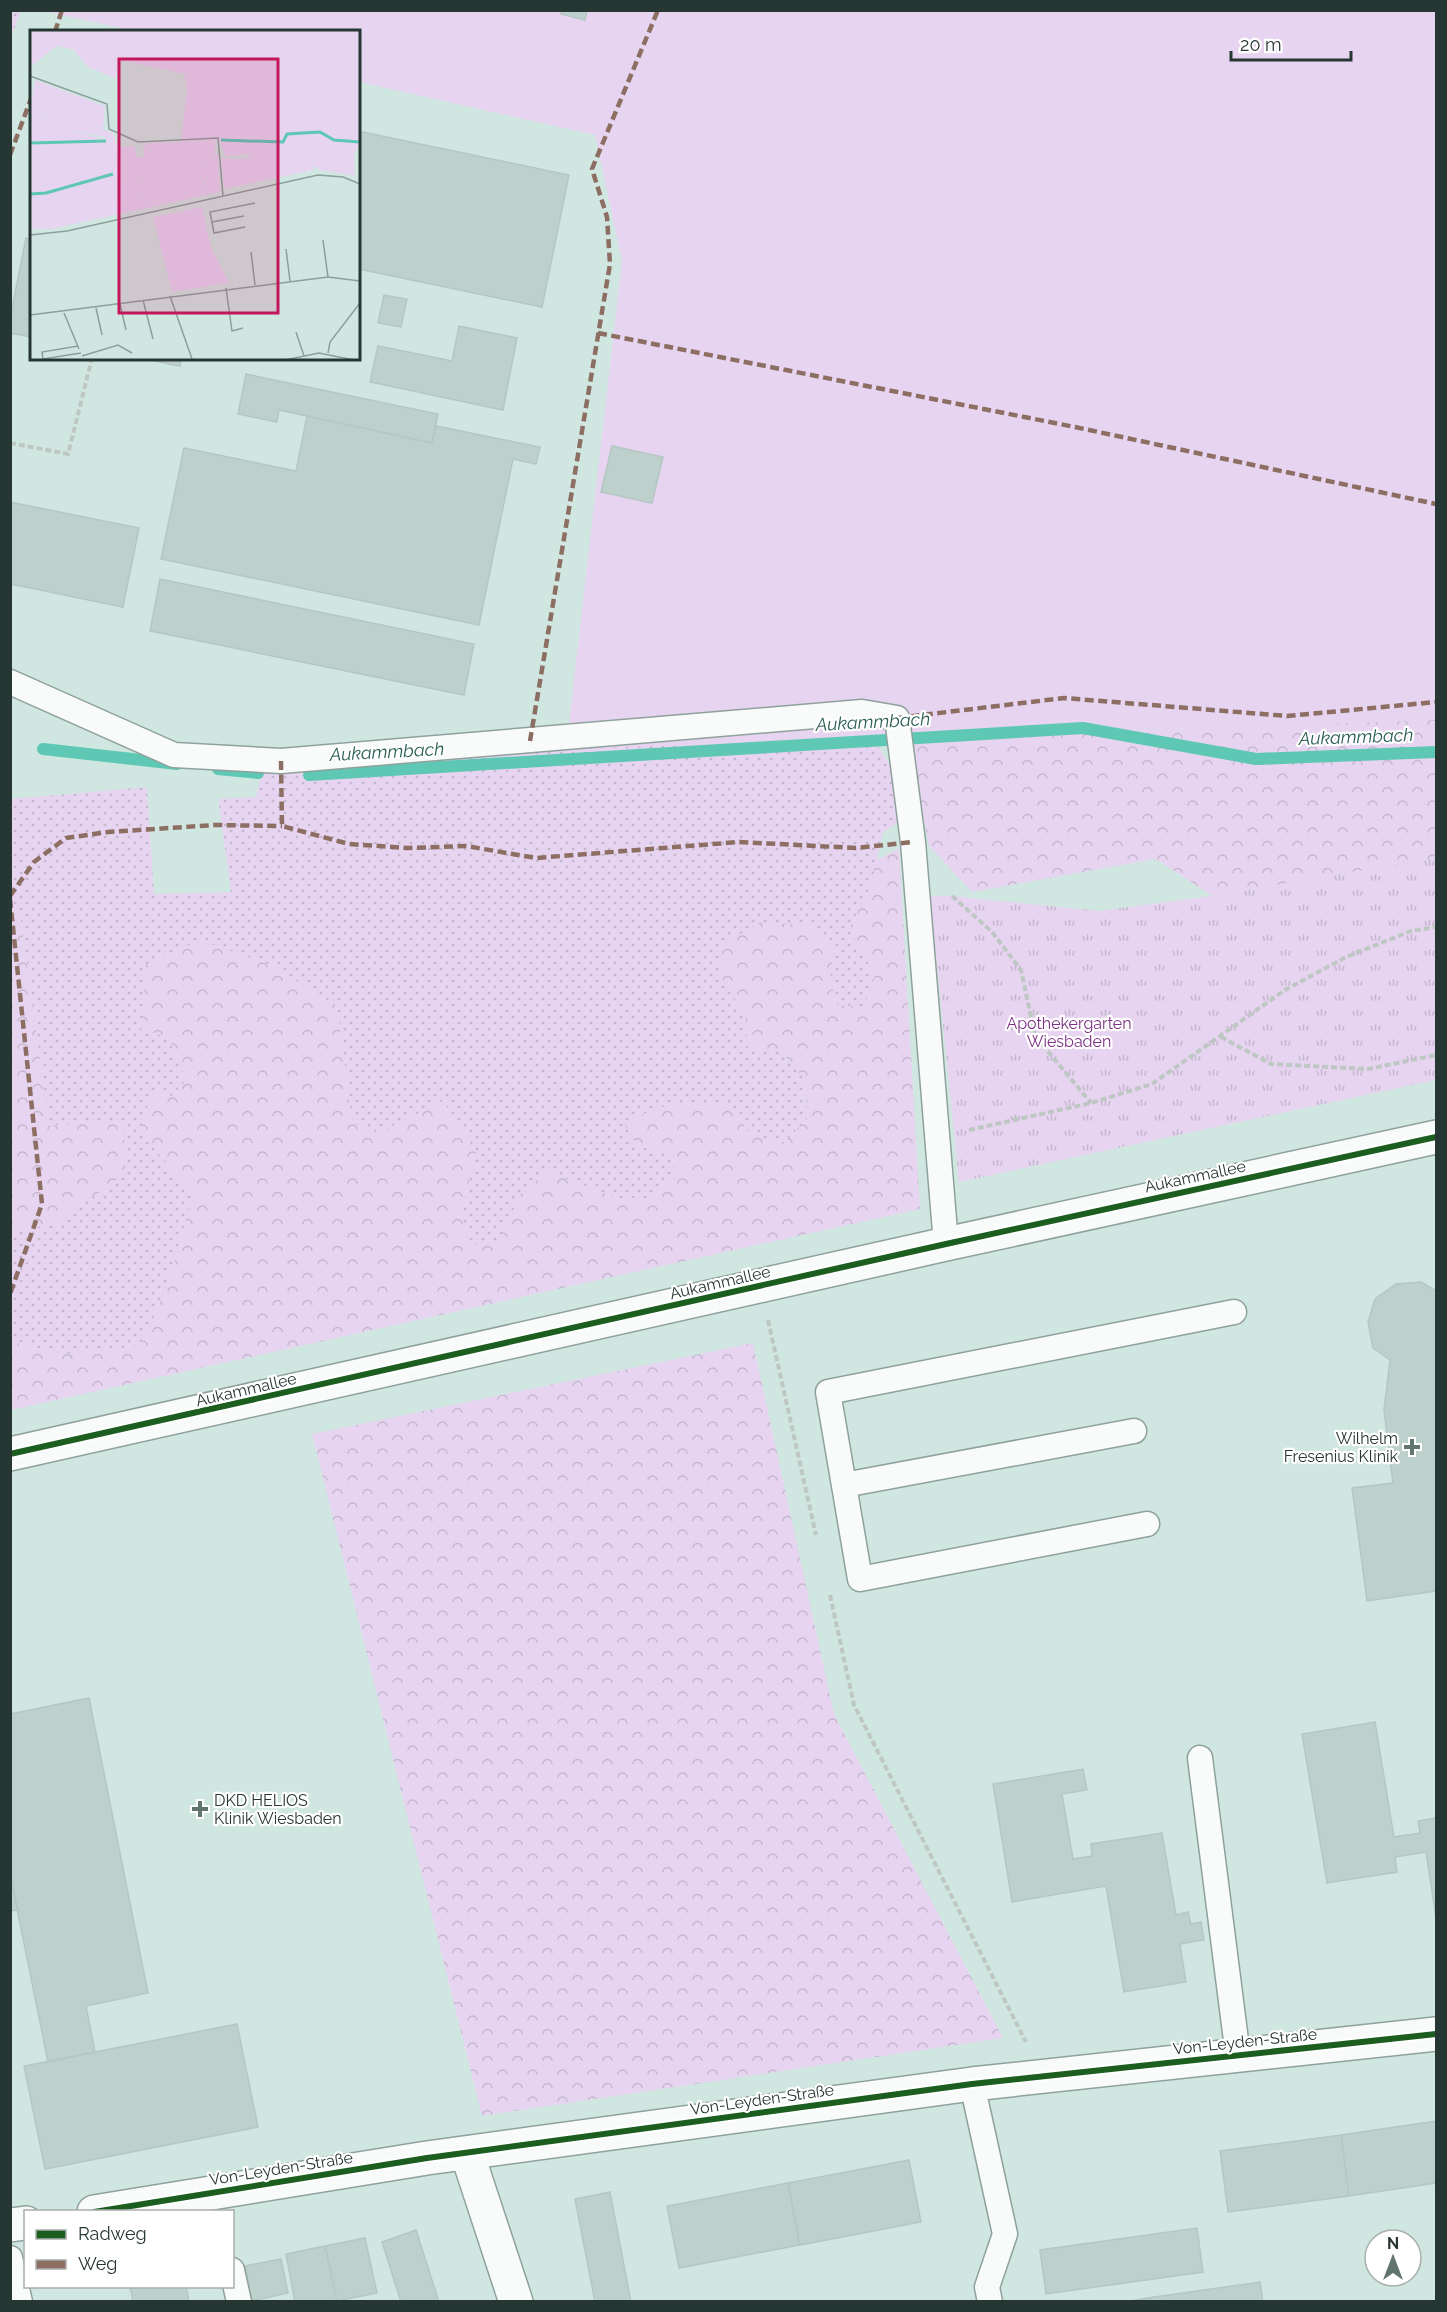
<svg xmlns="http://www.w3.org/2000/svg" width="1447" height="2312" font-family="Raleway,sans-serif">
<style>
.grass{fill:url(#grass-dots)}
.forest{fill:url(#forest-crowns)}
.park{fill:url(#park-tufts)}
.garden{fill:#e6d4f0}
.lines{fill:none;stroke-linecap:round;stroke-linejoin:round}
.stream{stroke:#5ec8b4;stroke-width:12}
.building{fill:#bed0cc;stroke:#b4c7c2;stroke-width:1.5}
.service-casing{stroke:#8fa19c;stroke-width:27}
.minor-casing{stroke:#8fa19c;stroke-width:36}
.path{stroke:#bec7c4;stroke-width:4;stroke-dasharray:6 3;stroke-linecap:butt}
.service{stroke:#f8fbfa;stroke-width:24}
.minor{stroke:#f8fbfa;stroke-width:33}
.quiet{stroke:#8d6e63;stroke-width:4.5;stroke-dasharray:9 4.5;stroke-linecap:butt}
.cycleway-casing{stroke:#fff;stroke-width:10}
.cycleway{stroke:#1b5e20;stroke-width:6}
.poi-dot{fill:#62746f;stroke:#fff;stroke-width:2}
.labels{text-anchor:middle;stroke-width:4.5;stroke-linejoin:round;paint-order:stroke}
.park-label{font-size:16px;fill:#7c2f83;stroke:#fff}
.street-label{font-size:16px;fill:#263632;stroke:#fff}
.poi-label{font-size:16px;fill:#263632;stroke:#fff;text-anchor:end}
.water-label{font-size:18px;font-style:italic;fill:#285d52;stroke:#fff}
.inset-river{fill:none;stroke:#5ec8b4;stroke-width:3}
.inset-road{fill:none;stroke:#8ca09b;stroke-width:1.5}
.view{fill:#c2185b;fill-opacity:0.15;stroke:#c2185b;stroke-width:3}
.inset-edge{fill:none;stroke:#263632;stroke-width:3}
</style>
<defs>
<pattern id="grass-dots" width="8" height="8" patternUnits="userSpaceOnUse" patternTransform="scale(1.5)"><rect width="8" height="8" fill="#e6d4f0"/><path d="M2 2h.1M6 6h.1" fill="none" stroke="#c5b7ce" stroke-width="1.8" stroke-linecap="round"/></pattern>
<pattern id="forest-crowns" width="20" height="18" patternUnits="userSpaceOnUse" patternTransform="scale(1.5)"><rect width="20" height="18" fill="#e6d4f0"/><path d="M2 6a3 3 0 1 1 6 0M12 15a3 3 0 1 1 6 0" fill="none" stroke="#c5b7ce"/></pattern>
<pattern id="park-tufts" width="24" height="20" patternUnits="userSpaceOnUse" patternTransform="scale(1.5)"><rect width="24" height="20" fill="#e6d4f0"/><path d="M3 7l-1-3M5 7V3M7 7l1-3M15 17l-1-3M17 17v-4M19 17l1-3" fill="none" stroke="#c5b7ce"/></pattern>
</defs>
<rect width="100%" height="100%" fill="#d0e7e1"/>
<path class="grass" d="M11,10l10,1 -10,27 -1,-27z
M852,727l26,19 14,23 6,54 -15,9 -11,52 -23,45 26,46 -11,33 -27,-3 -7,-26 4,-30 -113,28 24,37 3,34 32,2 26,31 1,38 -24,25 -33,-9 -20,-32 -67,4 -40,15 15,25 33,5 6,25 -28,21h-32l-69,-26 -26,19 -24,53 -28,1 -9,-29 15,-64 -33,-51 -65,32 -26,-11 -15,-116 -168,32 17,42 -45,53 52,61 -25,90 -27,62 -78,8 -52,-12v-110l43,-8 72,-51 -3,-52 -74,5 -28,-205 -10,-12v-110l136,-12 7,107 77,-2 -13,-93 38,-2 8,-32z"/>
<path class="forest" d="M1436,720v138l-224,38 -56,-37 -184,33 -43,-46 -21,-108z
M899,848l21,361 -909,201v-68l52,12 78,-8 27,-62 25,-90 -52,-61 10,-42 21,5 14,-16 -17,-42 -28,-9 5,-64 54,-25 71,25 66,41 15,116 26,11 65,-32 33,51 -15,64 9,29 27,-1 25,-53 26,-19 69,26h32l28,-21 -6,-25 -33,-5 -15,-25 40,-15 67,-4 20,32 33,9 24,-25 -1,-38 -26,-31 -32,-2 -3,-34 -24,-37 1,-32 38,-23 48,3 26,24 -4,30 7,26 27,2 11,-32 -26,-46 23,-45 3,-23z
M10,909l11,12 28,205 74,-5 3,52 -72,51 -43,8z
M753,1343l81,371 169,324 -521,78 -170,-682z"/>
<path class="park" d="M1436,858v222l-477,102 -29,-286h22l147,15 113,-15z"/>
<path class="garden" d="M42,11h1394v709l-870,29 56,-488 -27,-126 -236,-53 -1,-50 -223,-1z"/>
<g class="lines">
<path class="stream" d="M43,749l134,15
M218,769l40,4
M309,775l774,-47 173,31 180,-7"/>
</g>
<path class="building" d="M562,10h25l-2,10 -24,-6z
M358,131l211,44 -27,132 -184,-38z
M26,238l6,2v97l-22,-4v-15z
M384,295l23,4 -6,28 -23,-4z
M459,326l58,12 -14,72 -133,-28 8,-36 74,15z
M140,358h41l-1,8z
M246,374l192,40 -6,29 -153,-33 -2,12 -39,-8z
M307,416l125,27 4,-17 104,21 -4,17 -23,-5 -34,166 -318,-66 23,-111 112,23z
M612,446l51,11 -11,46 -51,-11z
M10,502l129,26 -16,79 -113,-23z
M160,579l314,65 -10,51 -314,-64z
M1421,1282l15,9v300l-69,10 -15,-113 41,-5 -9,-73 6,-50 -17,-12 -5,-26 7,-23 21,-15z
M89,1698l59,295 -62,13 9,46 -47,10 -38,-188v-160z
M1375,1722l19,115 26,-4 -2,-12 18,-3v100l-10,-66 -31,5 2,15 -70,11 -25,-149z
M1083,1769l4,21 -25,4 11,65 19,-3 -1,-12 71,-11 14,82 12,-3 3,12 10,-2 3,18 -24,4 6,38 -62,10 -18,-106 -94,16 -19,-118z
M10,1874l8,36 -8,1z
M237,2024l21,103 -213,42 -21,-103z
M1436,2121v62l-87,13 -8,-61z
M1341,2135l8,61 -121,16 -8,-61z
M909,2160l12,62 -121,23 -12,-62z
M788,2183l12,62 -121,23 -12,-62z
M610,2192l21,110h-36l-20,-103z
M1197,2228l6,44 -157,22 -6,-44z
M416,2230l23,72h-38l-19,-60z
M365,2238l12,55 -40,8 -12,-55z
M325,2246l12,55 -42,1 -9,-48z
M281,2259l7,34 -36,8 -7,-35z
M1260,2282l3,20h-115v-4z
M130,2286h56l3,16h-56z
M1148,2298v4h-23z"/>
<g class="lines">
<defs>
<path id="service" d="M10,682l164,73 107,6 581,-49 35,6 16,124 33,402
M844,1485l290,-54
M1147,1524l-287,55 -32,-187 406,-80
M1200,1758l38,298
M972,2084l33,150 -18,53 3,15
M10,2258l10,44
M232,2270l7,32"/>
<path id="minor" d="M10,1454l936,-210 490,-107
M467,2153l49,149
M94,2212l333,-54 545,-74 464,-50
M10,2225l16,-2"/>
</defs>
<use href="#service" class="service-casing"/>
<use href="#minor" class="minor-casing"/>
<path class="path" d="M10,443l58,11 24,-96
M952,896l40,36 29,38 14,66 56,67
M1221,1037l50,27 97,5 68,-14
M969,1130l122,-27 61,-19 133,-94 61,-33 65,-26 25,-4
M768,1320l48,215
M830,1595l24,110 172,337"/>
<use href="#service" class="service"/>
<use href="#minor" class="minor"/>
<path class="quiet" d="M55,32l7,-22
M10,155l22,-59
M598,333l477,94 361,77
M897,718l167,-20 223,18 149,-14
M530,741l80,-477 -3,-47 -15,-48 66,-159
M281,761l1,65 67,18 59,4 58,-2 70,12 203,-16 117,6 57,-6
M10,896l24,-34 32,-24 42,-6 107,-7 67,1
M10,899l32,305 -32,90"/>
<defs>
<path id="cycleway" d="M10,1454l936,-210 490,-107
M94,2212l333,-54 545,-74 464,-50"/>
</defs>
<use href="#cycleway" class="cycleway-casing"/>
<use href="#cycleway" class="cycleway"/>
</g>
<g class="poi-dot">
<path d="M1409 1438h6v6h6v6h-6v6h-6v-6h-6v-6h6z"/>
<path d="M197 1800h6v6h6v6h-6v6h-6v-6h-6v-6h6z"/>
</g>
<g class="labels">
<g class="park-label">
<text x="1069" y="1029">Apothekergarten<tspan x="1069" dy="18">Wiesbaden</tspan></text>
</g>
<g class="street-label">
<text transform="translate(1195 1176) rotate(-12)" y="6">Aukammallee</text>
<text transform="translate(720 1282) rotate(-13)" y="6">Aukammallee</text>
<text transform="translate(246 1389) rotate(-13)" y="6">Aukammallee</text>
<text transform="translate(1245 2041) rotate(-6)" y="6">Von-Leyden-Straße</text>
<text transform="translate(762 2099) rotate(-8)" y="6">Von-Leyden-Straße</text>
<text transform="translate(281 2168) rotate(-9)" y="6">Von-Leyden-Straße</text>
</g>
<g class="poi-label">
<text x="1398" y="1444">Wilhelm<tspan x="1398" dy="18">Fresenius Klinik</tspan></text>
<text x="214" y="1806" text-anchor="start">DKD HELIOS<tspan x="214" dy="18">Klinik Wiesbaden</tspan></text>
</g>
<g class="water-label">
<text transform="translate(873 722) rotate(-3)" y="6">Aukammbach</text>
<text transform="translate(1356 737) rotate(-2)" y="6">Aukammbach</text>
<text transform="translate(387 752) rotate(-3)" y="6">Aukammbach</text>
</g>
</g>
<g transform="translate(30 30)">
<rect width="330" height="330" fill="#d0e7e1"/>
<path d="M43,19l49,11 -7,18 -27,-11zM15,83l-3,13 38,-10 14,5 2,5 17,7 4,14 18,-1 1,11h8l-1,-10 5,-4 67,-2v25l-4,4 -8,-9 -4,2 9,19 -15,4 -3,5 -11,-3 -5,8 -4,-3 1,-7 -33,-13 2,17 -5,17 -17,-1 -2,-11 16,-13 -7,1 -4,-22 -16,-24 -38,-8 -24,8 -13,-7v-16zM281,118h22l21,7 1,21 -35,-6 -7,-5zM27,122l19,4 16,-4 6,8 -1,9 -10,8 10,25 -2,8 -35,5 -28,-15 -2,-24 16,-20z" fill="#e6d4f0"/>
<path d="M300,0h30v112l-6,13 -21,-7h-22l-59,10 -6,-4 -20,3 -7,-17 60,-2zM37,99l41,11 13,21 4,22 8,-1v6l-17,8 2,10 17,1 5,-16 -5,-7 5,-6 -5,-13 6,-2 15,7 2,12 10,-2 6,16 5,-8 14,1 -5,-6 4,-2 13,4 3,-7 -7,-4 -3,-11 10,-2 6,9 -2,-9 6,-8 2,39 -169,37h-21v-34l30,20 34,-5 3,-8 -11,-17 1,-8 10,-8 1,-9 -6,-8 -16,4 -19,-4 -11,4 -16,20v-46l14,7zM172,177l9,40 18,36 -57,9 -19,-75z" fill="#e6d4f0"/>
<path d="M34,61l41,15 -2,23 -23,-13 -38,10 3,-12h-15v-4l27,6zM281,118l3,22 -90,19 -3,-31 19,1z" fill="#e6d4f0"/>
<path d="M0,0h300l-51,108 -98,4 6,-54 -3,-14 -127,-28 -27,21zM5,50l29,11 -7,25 -27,-6z" fill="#e6d4f0"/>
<path class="inset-river" d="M191,110l62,2 4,-8 33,-2 14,8 26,2M0,113l76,-2M0,164l16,-1 67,-19"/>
<path class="inset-road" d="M0,46l77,28 2,25 29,13 80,-4 5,58M182,192l32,-6M215,197l-31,6 -4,-21 45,-9M0,205l37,-4 251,-56 25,2 17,7M293,210l5,37M256,219l4,32M221,222l4,33M196,258l6,43 11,-3M140,266l22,63M113,270l10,39M90,274l6,26M66,278l6,27M34,283l15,36M0,285l298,-38 32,4M266,302l8,24M48,316l-36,6 1,7 38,-6M298,323l2,-11 30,-39M52,326l36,-11 14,8M255,330l34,-7 35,7"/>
<path class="view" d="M89,29h159v254h-159z"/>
<rect width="330" height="330" class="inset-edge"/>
</g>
<rect width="1447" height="2312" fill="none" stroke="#263632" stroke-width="24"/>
<rect x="24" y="2210" width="210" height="78" fill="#ffffff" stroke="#a8afad" stroke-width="1.5"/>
<rect x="36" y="2230" width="30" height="9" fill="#1b5e20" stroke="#a8afad" stroke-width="1.5"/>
<text x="78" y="2240" font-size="18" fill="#263632">Radweg</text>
<rect x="36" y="2260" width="30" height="9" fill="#8d6e63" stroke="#a8afad" stroke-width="1.5"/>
<text x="78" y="2270" font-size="18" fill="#263632">Weg</text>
<g transform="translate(1393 2258)"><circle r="28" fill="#ffffff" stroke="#a8afad" stroke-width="1.5"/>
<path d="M0-4.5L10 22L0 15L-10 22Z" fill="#62746f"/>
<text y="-9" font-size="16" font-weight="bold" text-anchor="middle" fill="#263632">N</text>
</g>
<path d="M1231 51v9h120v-9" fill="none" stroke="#263632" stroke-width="3"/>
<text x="1240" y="51" font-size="18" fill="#263632" stroke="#ffffff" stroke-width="4.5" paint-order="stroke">20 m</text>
</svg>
